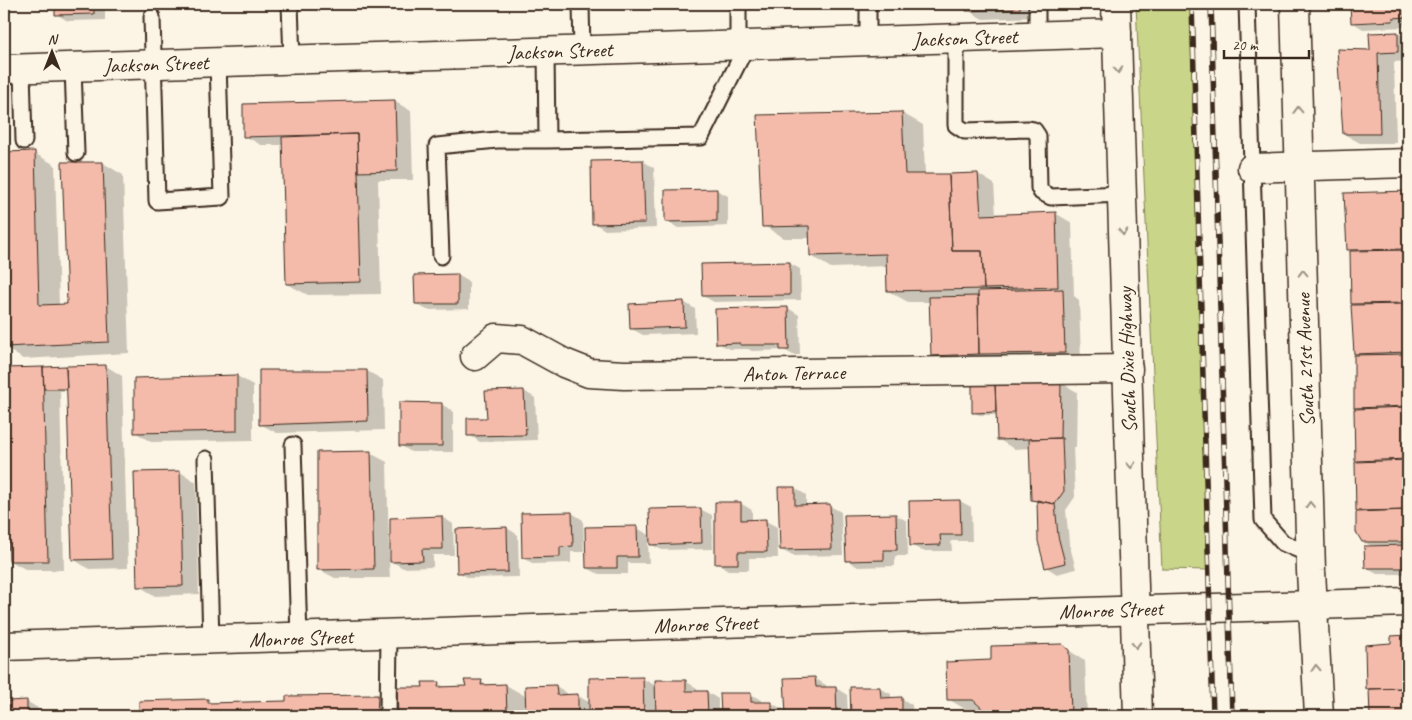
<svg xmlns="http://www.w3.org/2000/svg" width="1412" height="720" font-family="Caveat,sans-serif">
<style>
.green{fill:#c9d689;stroke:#828054}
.shadow{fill:#0003}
.building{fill:#f4bbab;stroke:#3b2a1e}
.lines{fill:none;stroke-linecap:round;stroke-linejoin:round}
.lane-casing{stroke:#3b2a1e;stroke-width:19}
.street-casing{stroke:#3b2a1e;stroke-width:31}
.primary-casing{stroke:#3b2a1e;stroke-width:31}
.lane{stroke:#fcf5e5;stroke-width:15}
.street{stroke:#fcf5e5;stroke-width:28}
.primary{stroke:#fcf5e5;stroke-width:28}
.rail-casing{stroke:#3b2a1e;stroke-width:5.5}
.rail{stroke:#fcf5e5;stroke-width:4;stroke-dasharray:11;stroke-linecap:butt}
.oneway{stroke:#9c9082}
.labels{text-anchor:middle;stroke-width:4.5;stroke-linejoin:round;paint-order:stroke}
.street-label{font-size:21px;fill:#3b2a1e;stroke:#fcf5e5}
</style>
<rect width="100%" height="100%" fill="#fcf5e5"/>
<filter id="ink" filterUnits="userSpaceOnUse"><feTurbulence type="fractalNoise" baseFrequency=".02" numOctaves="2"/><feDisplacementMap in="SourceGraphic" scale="10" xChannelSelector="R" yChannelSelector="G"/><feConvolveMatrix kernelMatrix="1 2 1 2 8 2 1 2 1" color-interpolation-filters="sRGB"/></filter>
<g filter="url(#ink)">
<path class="green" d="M1136,4h56l17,566 -47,-1z"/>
<path class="shadow" d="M56,4h49v16l-37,1 -12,-7z
M139,4h43v1l-38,2z
M332,4h38v3h-32z
M514,4h56v2l-49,2z
M967,4h69v13l-53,2 -16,-9z
M1351,4h57v19h-4l-1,4 -40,2 -11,-7z
M1398,33l10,6v22l-14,1 2,81h-36l-16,-9 27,-83z
M394,101l17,10 2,69h-35l3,114 -73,1 -21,-11 -3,-139h-23l-16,-9z
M902,113l21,12 2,50 53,-1 16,10 2,31 59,-2 17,10 2,73 5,4 2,62 -132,3 -16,-9 -2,-54h-23l-20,-11 -1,-25 -56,2 -20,-12v-18h-27l-20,-12z
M34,153l21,12 4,141 9,-1 35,-142 20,12 6,178 -106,6 -19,-12v-193z
M643,161l11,7 2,60 -51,2 -11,-7z
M716,190l12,6v30l-50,2 -12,-7z
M1408,193v381h-31l-11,-6 7,-21 -10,-6 -1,-28 -5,-3 -1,-100h5l-6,-3 5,-51 -5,-3 -4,-102 -3,-2 -2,-54z
M789,263l11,6 1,31 -87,2 -11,-6z
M458,275l11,7v27l-42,1 -11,-6z
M684,302l11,7 1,24 -53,2 -11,-6z
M788,308l11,7 1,40h-7l-9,-5 -32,1 -4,-2h-19l-11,-6z
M106,366l16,10 6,192 -39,1 -16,-10 -5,-168h-8l4,179h-37l-17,-9 -5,-192z
M367,371l16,9 1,50 -107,3 -17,-9z
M237,376l16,9v55l-102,2 -16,-10z
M1060,382l17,10 -1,55h-3l2,50 -9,13 3,33 7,26 -19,5 -11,-7 -8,-64 -5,-3 -2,-52 -17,1 -16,-10 -1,-24h-18l-6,-3v-28z
M524,391l11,7 2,42 -57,2 -11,-7z
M441,404l12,7v41h-42l-11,-7z
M370,453l17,9 2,97h3l50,-42 11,7 1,31h-21v12l-30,1 -14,-8 1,18h-55l-17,-9z
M180,472l16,10 3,112 -44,2 -16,-10z
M795,488l11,7v11h24l11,6 2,43 -50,1 -12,-6z
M960,501l11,6 1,34h-21l1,10h-30l-11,-6z
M740,503l12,7v11h14l11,6 1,31h-29v12h-21l-11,-7z
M700,509l12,6 1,34 -51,1 -14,-7 1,20h-21v11h-29l-12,-6 50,-40 14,8z
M572,513l11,7 1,32h-13v11l-37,1 -11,-6z
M896,515l11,6 1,35h-13v10l-37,1 -11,-7 -1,-44z
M507,528l11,7 1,42 -50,1 -11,-6z
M1392,637h16v79h-37v-25l-4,-2 25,-45z
M1061,645l24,16 2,55h-99v-4l-4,-3h-19l-17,-10 44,-38z
M642,678l14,8 29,-5 12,7v4h10l11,7v17h-577l-1,-14 68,-1 6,3 74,-2 -1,-4 91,-2 21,13 26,-20 13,-6 8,5 21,-1 14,-5 8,4 17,-1 21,12 29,-11 11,7v3l10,-1 13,8z
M814,678l12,7v4l10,-1 11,7 1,21h-61l-2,-37z
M879,688l12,6v5l10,-1 11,7 1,11h-61l-1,-27z
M721,694h29l12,6v3h9l12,6v7h-61z
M26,701l12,7v4h6l7,4h-42v-14z"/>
<path class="building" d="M55,4h39v10l-39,1z
M966,4h54v5l-54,2z
M1350,4h58v13l-15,1 -1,3 -41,2z
M1398,32v20l-20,1 2,81h-37l-6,-85 33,1 -1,-17z
M395,100l2,71 -39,1 -1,-38 -114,3v-33z
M902,112l3,62h44l3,77h30l2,38 -97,2 -1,-37 -76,2 -1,-30 -47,1 -5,-112z
M357,134l4,148 -75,2 -4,-147z
M35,151l4,154 28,-1 -5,-142h41l6,180 -105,5v-195z
M643,160l2,63 -53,1 -1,-63z
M978,173l3,42 75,-3 2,75 -74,2 -2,-38h-30l-3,-77z
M717,189v32l-52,1v-32z
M1408,191v58l-61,1 -3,-57z
M1408,250v53l-57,1 -1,-53z
M790,262v33l-88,1 -1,-32z
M458,274v30h-43l-1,-29z
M1063,289l2,64 -86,1 -1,-63z
M978,296l1,58 -48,2 -2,-59z
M684,301l1,26 -55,2 -1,-25z
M1408,304v48l-54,2 -3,-49z
M788,307l1,43h-9v-5h-40v-2l-24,1 -1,-35z
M1408,354v52l-54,2v-53z
M106,365l6,194 -40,1 -6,-194z
M66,366l1,23h-23l-1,-22z
M43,367l5,194h-39l-5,-193z
M259,370h108l1,51 -109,4z
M237,375v56l-103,2v-55z
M1061,381l-1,57 -63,2 -2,-58z
M995,382l1,30 -24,1v-30z
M524,390l2,45 -59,1v-18h20l-2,-27z
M399,402l43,1v43h-43z
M1408,407v52l-53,2 -1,-52z
M1062,438l2,53 -9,13 -24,-4 -2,-61z
M371,451l3,118 -57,1v-118z
M1408,460v50l-52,1 -1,-49z
M180,471l3,115 -46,1 -3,-115z
M778,487h17v18l35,-1 2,45 -52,1z
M960,500l1,35h-21l1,10 -31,1 -1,-45z
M1037,500l18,4 3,32 7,27 -20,5 -7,-27z
M715,502h26v18l25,-1 1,33h-29v12h-23z
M701,508l1,35 -52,2 -1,-36z
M1408,510v32h-46l-6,-10v-20z
M572,512l1,34 -13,1v10l-38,1 -1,-45z
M896,514l1,36h-13v10l-38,1 -2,-46z
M442,516l1,33h-21l1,12 -33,1v-44z
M637,526l1,31h-21v11h-31l-1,-41z
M507,527l1,45 -51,1 -1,-44z
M1408,545v23h-43l-1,-22z
M1408,635v53l-42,1 -1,-44 26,-2v-7z
M1062,644l7,6 2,66h-84v-3l-14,-13h-26l-1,-38 45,-2v-14z
M643,677l1,39h-55v-38z
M815,677l1,10h20l1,29h-51l-2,-38z
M464,680h18l-1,5 25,-1 1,32h-109l-1,-29h26l-1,-5h17l-1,5 28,-1z
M655,680h31v11h21l1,25h-52z
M556,685l1,10 21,-1v22h-52l-1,-30z
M850,687h30l1,11 21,-1v19h-51z
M1408,688v28h-38l-1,-27z
M720,693h31v9h21v14h-51z
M378,695l-1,21h-238v-15l69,-2v4l78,-2v-5z
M27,700v11h17v5h-36v-15z"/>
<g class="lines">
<defs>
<path id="lane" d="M290,4l2,56
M581,4l1,47
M736,4l2,3v38
M868,4v37
M1037,4v31
M1247,4l16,516 20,23 28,12
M152,17l5,184 65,-4 -4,-135
M956,38v87l9,6 64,-2 5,1 4,6 1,52 2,4 10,5 71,-3
M546,52l1,88 154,-3 46,-92
M73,67l3,86
M22,69l2,72
M441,256l-4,-110 60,-6h50
M293,445l6,193
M206,459l5,181
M388,716l1,-81"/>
<path id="street" d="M4,69l1113,-36
M1252,168l156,-5
M475,356l21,-18 26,2 42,23 25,10 35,2 504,-6
M4,646c468,-13 936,-33 1404,-44"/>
<path id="primary" d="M1116,4l22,712
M1295,4l16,567 8,145"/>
</defs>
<use href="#lane" class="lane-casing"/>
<use href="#street" class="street-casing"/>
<use href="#primary" class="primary-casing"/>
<use href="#lane" class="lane"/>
<use href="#street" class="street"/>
<use href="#primary" class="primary"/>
<defs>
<path id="rail" d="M1192,4l21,712
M1211,4l21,712"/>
</defs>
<use href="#rail" class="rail-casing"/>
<use href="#rail" class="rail"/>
</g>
<defs><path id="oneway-chevron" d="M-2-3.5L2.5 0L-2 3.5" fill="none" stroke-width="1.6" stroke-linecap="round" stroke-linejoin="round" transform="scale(1.25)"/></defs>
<g class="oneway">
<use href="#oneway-chevron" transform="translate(1118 70) rotate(88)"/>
<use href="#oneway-chevron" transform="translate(1298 110) rotate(-92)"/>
<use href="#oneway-chevron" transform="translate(1123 232) rotate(88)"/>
<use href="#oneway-chevron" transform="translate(1303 273) rotate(-92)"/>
<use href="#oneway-chevron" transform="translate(1131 465) rotate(88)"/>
<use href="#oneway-chevron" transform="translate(1310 505) rotate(-92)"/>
<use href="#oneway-chevron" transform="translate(1136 645) rotate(88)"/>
<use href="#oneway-chevron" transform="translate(1316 668) rotate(-93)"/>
</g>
</g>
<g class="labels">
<g class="street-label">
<text transform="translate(965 38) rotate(-2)" y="7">Jackson Street</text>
<text transform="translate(560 51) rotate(-2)" y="7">Jackson Street</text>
<text transform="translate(156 64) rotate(-2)" y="7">Jackson Street</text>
<text transform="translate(1127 360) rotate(-92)" y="7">South Dixie Highway</text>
<text transform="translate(1305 360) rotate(-92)" y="7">South 21st Avenue</text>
<text transform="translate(794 373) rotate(-1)" y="7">Anton Terrace</text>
<text transform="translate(1111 610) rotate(-2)" y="7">Monroe Street</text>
<text transform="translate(706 624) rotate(-2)" y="7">Monroe Street</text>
<text transform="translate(301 638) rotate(-2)" y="7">Monroe Street</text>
</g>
</g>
<rect width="1412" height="720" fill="none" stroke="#fcf5e5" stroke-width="20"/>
<rect x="10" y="10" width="1392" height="700" fill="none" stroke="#3b2a1e" stroke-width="2" filter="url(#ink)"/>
<g transform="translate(52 52)" stroke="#fcf5e5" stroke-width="4" paint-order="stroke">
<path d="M0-4L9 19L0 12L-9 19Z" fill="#3b2a1e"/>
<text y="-8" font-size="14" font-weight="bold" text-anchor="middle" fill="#3b2a1e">N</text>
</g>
<path d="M1224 50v8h85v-8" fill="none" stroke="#3b2a1e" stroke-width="2.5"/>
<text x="1232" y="50" font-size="15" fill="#3b2a1e" stroke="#fcf5e5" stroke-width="4" paint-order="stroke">20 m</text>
</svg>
